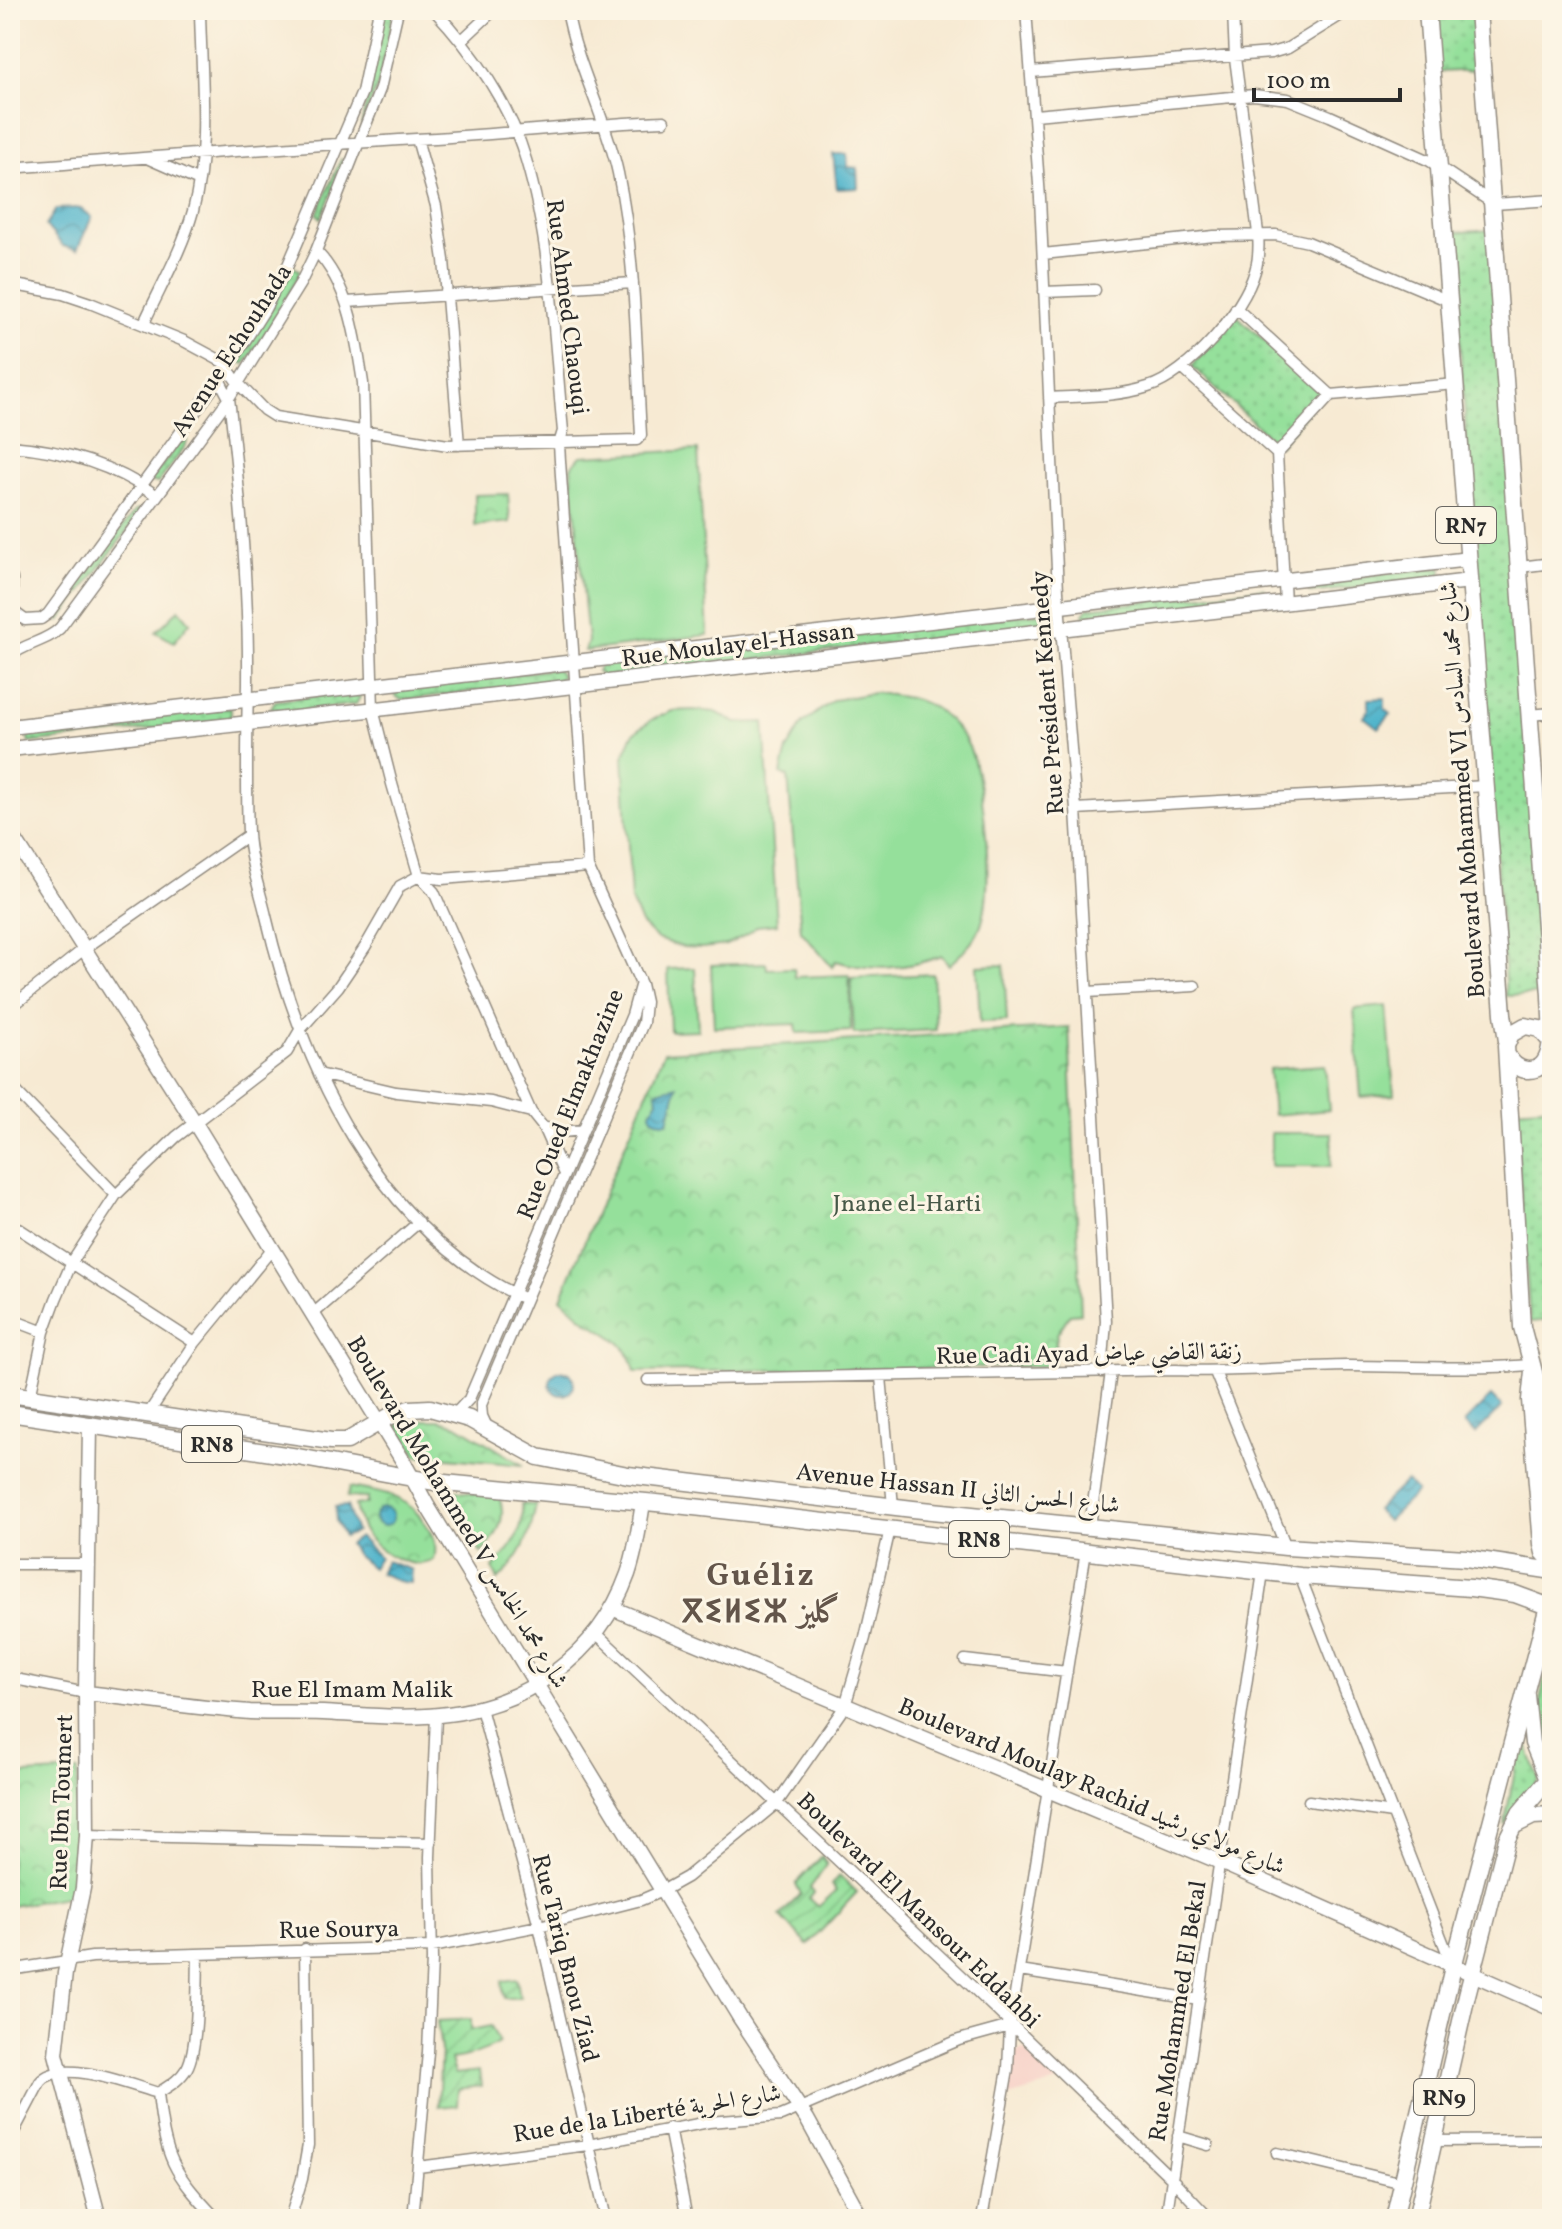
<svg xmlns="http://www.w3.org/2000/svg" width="1562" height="2229" font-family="Vollkorn,Amiri,'Noto Sans Tifinagh',serif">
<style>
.built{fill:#f7d1c8}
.grass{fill:url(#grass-dots);stroke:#608663;stroke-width:2}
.park{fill:url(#park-crowns);stroke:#608663;stroke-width:2}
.garden{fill:url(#garden-furrows);stroke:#608663;stroke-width:2}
.pitch{fill:#95e09b;stroke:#608663;stroke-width:2}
.water{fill:url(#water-waves);stroke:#3c6e7b;stroke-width:2}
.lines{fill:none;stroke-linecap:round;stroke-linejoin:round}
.street-casing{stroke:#918a7f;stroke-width:13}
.secondary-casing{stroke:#918a7f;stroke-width:17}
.primary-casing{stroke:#918a7f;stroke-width:19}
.street{stroke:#fff;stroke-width:10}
.secondary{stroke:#fff;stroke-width:14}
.primary{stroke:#fff;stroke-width:16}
.labels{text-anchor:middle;stroke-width:6;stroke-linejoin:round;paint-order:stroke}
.shield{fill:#fcf5e5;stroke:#6a6863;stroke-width:2}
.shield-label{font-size:22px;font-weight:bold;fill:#2b2b2b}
.street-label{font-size:24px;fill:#2b2b2b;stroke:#fcf5e5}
.park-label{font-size:24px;fill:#465847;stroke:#fcf5e5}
.district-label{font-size:32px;font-weight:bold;letter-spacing:2px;fill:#63554a;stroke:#fcf5e5}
</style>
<defs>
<pattern id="grass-dots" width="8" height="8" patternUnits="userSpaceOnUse" patternTransform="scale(2)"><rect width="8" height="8" fill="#95e09b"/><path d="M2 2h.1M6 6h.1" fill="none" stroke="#81c086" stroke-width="1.8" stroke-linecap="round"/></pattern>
<pattern id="park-crowns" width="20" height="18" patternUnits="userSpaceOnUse" patternTransform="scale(2)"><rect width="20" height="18" fill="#95e09b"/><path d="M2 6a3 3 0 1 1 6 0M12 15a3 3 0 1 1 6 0" fill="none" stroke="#81c086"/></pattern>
<pattern id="garden-furrows" width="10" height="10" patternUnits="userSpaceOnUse" patternTransform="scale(2)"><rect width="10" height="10" fill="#95e09b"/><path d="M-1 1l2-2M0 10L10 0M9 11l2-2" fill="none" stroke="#81c086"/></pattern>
<pattern id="water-waves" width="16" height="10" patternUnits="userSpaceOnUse" patternTransform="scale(2)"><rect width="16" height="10" fill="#4cb2cb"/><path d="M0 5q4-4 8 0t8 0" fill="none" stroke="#3f91a5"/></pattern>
</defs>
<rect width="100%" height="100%" fill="#fcf5e5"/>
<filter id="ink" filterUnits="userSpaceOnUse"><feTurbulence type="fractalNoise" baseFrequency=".0125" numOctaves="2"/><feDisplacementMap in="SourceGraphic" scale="16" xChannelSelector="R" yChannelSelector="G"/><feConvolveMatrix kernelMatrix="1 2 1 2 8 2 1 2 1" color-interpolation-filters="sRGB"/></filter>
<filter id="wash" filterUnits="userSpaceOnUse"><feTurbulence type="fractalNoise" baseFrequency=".006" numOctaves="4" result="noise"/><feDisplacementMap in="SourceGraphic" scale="32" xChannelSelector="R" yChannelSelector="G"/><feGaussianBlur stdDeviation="1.8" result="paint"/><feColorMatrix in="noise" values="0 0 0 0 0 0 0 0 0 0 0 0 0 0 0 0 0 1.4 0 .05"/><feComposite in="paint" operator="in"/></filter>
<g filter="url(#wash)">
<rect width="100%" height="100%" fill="#f7ead3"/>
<path class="built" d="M1024,2049l33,34 -49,14 7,-45z"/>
<path class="grass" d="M384,10h10l-15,72 -18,44z
M1434,10h40l4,60 -39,2z
M341,159l3,5 -23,54 -4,-4z
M1491,230l56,764 -41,2 -54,-763z
M294,267l6,4 -2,5 -25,46 -28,42 -4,-2v-3z
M1234,313l88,81 -43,52 -87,-80z
M184,437l3,2 -1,6 -28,38 -8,-2z
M140,510l2,1 -83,111 -6,-4 82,-107z
M1442,567v11l-132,15 -4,-7 2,-4z
M1264,588l3,6 -2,6 -177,20 -4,-6 4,-6z
M1039,613l4,6 -3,7 -437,51 -6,-6 4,-7z
M557,669l5,6 -4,6 -157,19 -7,-6 5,-8z
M355,691l5,6 -4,7 -80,10 -5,-6 4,-7z
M231,707v13l-202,23 -3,-14z
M1552,1106v214l-22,2 -15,-213z
M1552,1652v113l-2,5c-20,-47 -10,-72 2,-118z
M1524,1737l15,42 -35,46 17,-85z"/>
<path class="park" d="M508,494l2,28 -35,4v-31z
M1069,1027l12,286 -11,1 -13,20 -4,32 -418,6c-4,-27 -24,-36 -45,-49 -11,-7 -20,-17 -29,-25l103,-246z
M414,1420h25l18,5 66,40 -107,-10 -19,-30z
M350,1487c32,6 58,8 76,38 8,13 12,19 8,35 -21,12 -54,-7 -68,-25 -6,-9 -9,-19 -11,-30l12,-2v-5l-20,-1z
M454,1491l45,6c9,21 -3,42 -18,56l-33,-51z
M521,1504l15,1c-6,33 -14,51 -38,75l-5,-12c15,-17 35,-39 28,-64z
M78,1771l-5,125 -63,10v-131z"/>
<path class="garden" d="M822,1856l5,9 -17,23 4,5 -5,6 9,8 18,-16 -5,-6 8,-10 18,17 -49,53 -28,-29 21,-22 -5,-10z
M517,1979l3,19h-16l-2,-17z
M471,2019v11l20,-4 8,17c-14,8 -31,14 -48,16l4,15 24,-3 2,15 -23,3 -1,16 -19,2 3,-57 -4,-29z"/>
<path class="pitch" d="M698,450l10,185 -123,16 3,-10 -17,-174 10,-11z
M179,609l11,13 -16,20 -18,-10z
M874,693c26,3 54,5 73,25 8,8 18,20 22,29 16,37 26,144 11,181 -6,15 -20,27 -31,37l-7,-9c-37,13 -69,16 -106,5l-4,6 -31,-36 -13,-154 -7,-3 6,-24 16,-27 31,-23z
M693,710l23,2 20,11 28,-1 13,202 -20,2 -13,10 -18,9 -23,3 -21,-1 -25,-8 -16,-15 -10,-24 -8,-143 10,-23 18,-14 21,-9z
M766,963l1,6 27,-1 1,9 54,-2 2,56 -54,2 -1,-9 -82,3 -3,-62z
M1004,965l3,56 -27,1 -3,-56z
M695,968l3,62 -28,1 -2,-62z
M933,974l3,56 -82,4 -3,-56z
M1387,1006l7,89 -33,2 -7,-88z
M1325,1065l4,45 -56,5 -4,-46z
M1271,1133h61l-1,33h-60z"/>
<path class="water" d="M833,154h14l1,13 9,1 1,20 -21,1z
M81,208l11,9 -15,33 -14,-4 -17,-20 10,-17z
M1385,698v11l6,5 -13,14 -14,-11 5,-7v-11z
M677,1086l-9,36h-6l-10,-4 -1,-6 7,-12 -2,-9z
M550 1383a12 12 0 1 1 24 0a12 12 0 1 1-24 0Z
M1491,1396l11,11 -27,27 -11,-11z
M1406,1481l11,11 -30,29 -11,-11z
M347,1506l9,26 -12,5 -8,-16 -1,-14z
M375 1517a9 9 0 1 1 18 0a9 9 0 1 1-18 0Z
M359,1537l20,20 -7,11 -16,-13 -7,-11z
M386,1561l26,9 -1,13 -9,-1 -22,-9z"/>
</g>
<g filter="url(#ink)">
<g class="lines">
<defs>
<path id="street" d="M434,10c39,41 76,95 92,150 26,87 28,181 37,271l-4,13 1,17 28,406 53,117 4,18 -2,21 -162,382 1,11 6,13
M1026,10l14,188 18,393 18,218 30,512 -4,51
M461,41l33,-31
M1031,72l240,-19 17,-5 61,-38
M1035,115l219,-20 34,4 42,17 100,45 64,43 58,-4
M417,139l19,67 8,54 15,185
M149,159l50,22
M10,168c135,-10 270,-21 406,-29 83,-4 165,-15 248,-18
M316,251c33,34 40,86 47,132l10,326 19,75 27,92 15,16 97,220 12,15 21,47
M1043,254l171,-18 62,-1 32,7 141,59
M10,284l53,10 27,9 94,38 39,21 15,21 26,27 11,7 173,28 189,-5 4,-5c-5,-87 -5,-176 -23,-262 -12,-56 -41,-106 -51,-163
M1044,292l51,-2
M347,302l286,-19
M1236,308l95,87 125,-11
M144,323c17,-37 38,-73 49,-112 17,-64 8,-135 7,-201
M1183,369l94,85 8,149
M219,379l10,19c11,93 20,190 19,284 -1,50 -2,101 0,151 1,27 12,57 18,83 35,150 112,315 259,383
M1049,398c33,-2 68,-1 99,-11 40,-12 96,-76 107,-116 4,-12 4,-25 3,-38l-23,-175 -2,-48
M10,446c53,4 102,18 146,49
M1277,454l54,-59
M1520,567l32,-4
M10,609l15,11 16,-1 7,-5 183,-251 34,-54 23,-44 74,-173 17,-82
M10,656c15,-13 37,-14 50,-28l169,-230 72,-116 15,-31 64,-162 18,-79
M1529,715l23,-2
M1076,809l410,-23
M419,876l23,3 146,-12
M1087,992l108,-6
M10,1008l74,-59 164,-114
M319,1074l77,18 95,10 40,10
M10,1085l106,110
M543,1127l19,5 21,-2
M10,1223l185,120
M313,1314l106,-92
M10,1319l34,13
M1215,1372l71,175
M881,1377l12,129
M648,1380l528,-10c57,3 114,-3 171,-4 61,0 122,4 183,-1
M30,1397l14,-65 12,-33 16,-37 44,-67 60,-58 111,-85 13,-22 38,-43 27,-40 35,-61 19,-10
M148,1414l47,-71 77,-94
M455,1414l14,-15 163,-384 8,-29
M1090,1526l21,-154
M10,1564h78
M1300,1576l152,389
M597,1634l364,342 211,203 38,40
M965,1660l102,12
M10,1678l76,15
M481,1708l58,218 67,293
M1309,1801l83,12
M87,1835l344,8
M10,1970l82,-13 340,-10 107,-21 102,-26 21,-9 25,-14 90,-74 68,-97 20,-68 25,-109
M1020,1971l179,29
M158,2093c7,65 14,79 59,126
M669,2128l18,91
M1178,2136l30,9
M10,2139l30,-57c22,-25 89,3 118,11 11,-7 22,-13 29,-25 12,-22 10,-87 11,-113
M1434,2141l118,-1
M1277,2153l126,30
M418,2167l170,-22 121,-23 72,-6 178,-76 51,-14
M290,2219l12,-40 6,-34 -3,-196
M413,2219l15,-167 4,-92 -2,-103 6,-141
M982,2219l26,-150 2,-43 76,-475
M1166,2219l97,-647"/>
<path id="secondary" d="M10,579v43
M10,727l1459,-168
M10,749l376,-41 1084,-127
M10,832l185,291 208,338 25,46 312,511 67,101 55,100
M1532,1371l-3,29 12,144 2,9 9,10
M90,1426l-4,267 1,142 -4,53 -18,85 -9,81 43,165
M612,1608l608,254 332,147
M86,1693c54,6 109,15 164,19 24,1 49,0 73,1 38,2 77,6 116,2 85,-8 159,-58 189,-141 8,-23 11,-47 15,-71
M1527,1695l5,48 20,49"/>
<path id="primary" d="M1427,10l76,1004 4,27
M1478,10l72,985c0,21 10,77 -23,75 -10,-1 -15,-7 -20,-15
M1550,1041l-10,-12 -15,-3 -14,8 -5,12 16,281 21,79 9,114
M10,1394l321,47h16l45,-26 17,-6 21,-1 39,11 69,38 90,18 285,34 373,38 180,11 81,12
M10,1413l288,44 136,25 233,22 633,72 171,12 44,6 27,10
M1515,1825l18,-9 19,-1
M1394,2219l59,-252 94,-357
M1416,2219l51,-224 40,-156 13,-26 32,-38"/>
</defs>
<use href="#street" class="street-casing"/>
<use href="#secondary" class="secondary-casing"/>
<use href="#primary" class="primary-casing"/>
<use href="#street" class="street"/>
<use href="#secondary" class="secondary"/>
<use href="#primary" class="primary"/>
</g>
</g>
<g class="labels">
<g class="shield">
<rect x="1436" y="507" width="60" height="36" rx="6"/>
<rect x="182" y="1426" width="60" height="36" rx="6"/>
<rect x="949" y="1521" width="60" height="36" rx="6"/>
<rect x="1414" y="2079" width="60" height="36" rx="6"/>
</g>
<g class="shield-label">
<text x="1466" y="533">RN7</text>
<text x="212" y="1452">RN8</text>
<text x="979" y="1547">RN8</text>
<text x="1444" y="2105">RN9</text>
</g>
<g class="street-label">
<text transform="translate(568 307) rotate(83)" y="8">Rue Ahmed Chaouqi</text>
<text transform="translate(231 350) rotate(-57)" y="8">Avenue Echouhada</text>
<text transform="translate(738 644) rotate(-7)" y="8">Rue Moulay el-Hassan</text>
<text transform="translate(1047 693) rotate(-94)" y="8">Rue Président Kennedy</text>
<text transform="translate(1462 790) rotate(-94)" y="8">Boulevard Mohammed VI شارع محمد السادس</text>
<text transform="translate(570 1104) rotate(-68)" y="8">Rue Oued Elmakhazine</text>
<text transform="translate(1089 1353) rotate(-1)" y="8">Rue Cadi Ayad زنقة القاضي عياض</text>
<text transform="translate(958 1488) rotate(6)" y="8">Avenue Hassan II شارع الحسن الثاني</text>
<text transform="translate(458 1512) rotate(59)" y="8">Boulevard Mohammed V شارع محمد الخامس</text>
<text x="352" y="1697">Rue El Imam Malik</text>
<text transform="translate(1092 1786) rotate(23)" y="8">Boulevard Moulay Rachid شارع مولاي رشيد</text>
<text transform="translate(61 1802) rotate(-88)" y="8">Rue Ibn Toumert</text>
<text transform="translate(919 1910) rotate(44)" y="8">Boulevard El Mansour Eddahbi</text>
<text transform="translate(339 1929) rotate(-1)" y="8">Rue Sourya</text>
<text transform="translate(566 1958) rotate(76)" y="8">Rue Tariq Bnou Ziad</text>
<text transform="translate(1177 2011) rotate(-81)" y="8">Rue Mohammed El Bekal</text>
<text transform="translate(647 2113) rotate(-9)" y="8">Rue de la Liberté شارع الحرية</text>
</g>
<g class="park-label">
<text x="907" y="1211">Jnane el-Harti</text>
</g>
<g class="district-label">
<text x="761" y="1585">Guéliz<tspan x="761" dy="37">ⴳⵉⵍⵉⵣ گليز</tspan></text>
</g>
</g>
<rect width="1562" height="2229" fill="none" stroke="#fcf5e5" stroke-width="40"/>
<path d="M1254 88v12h146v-12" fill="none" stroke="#2b2b2b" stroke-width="4"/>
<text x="1266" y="88" font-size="24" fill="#2b2b2b" stroke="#fcf5e5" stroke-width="6" paint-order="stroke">100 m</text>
</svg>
